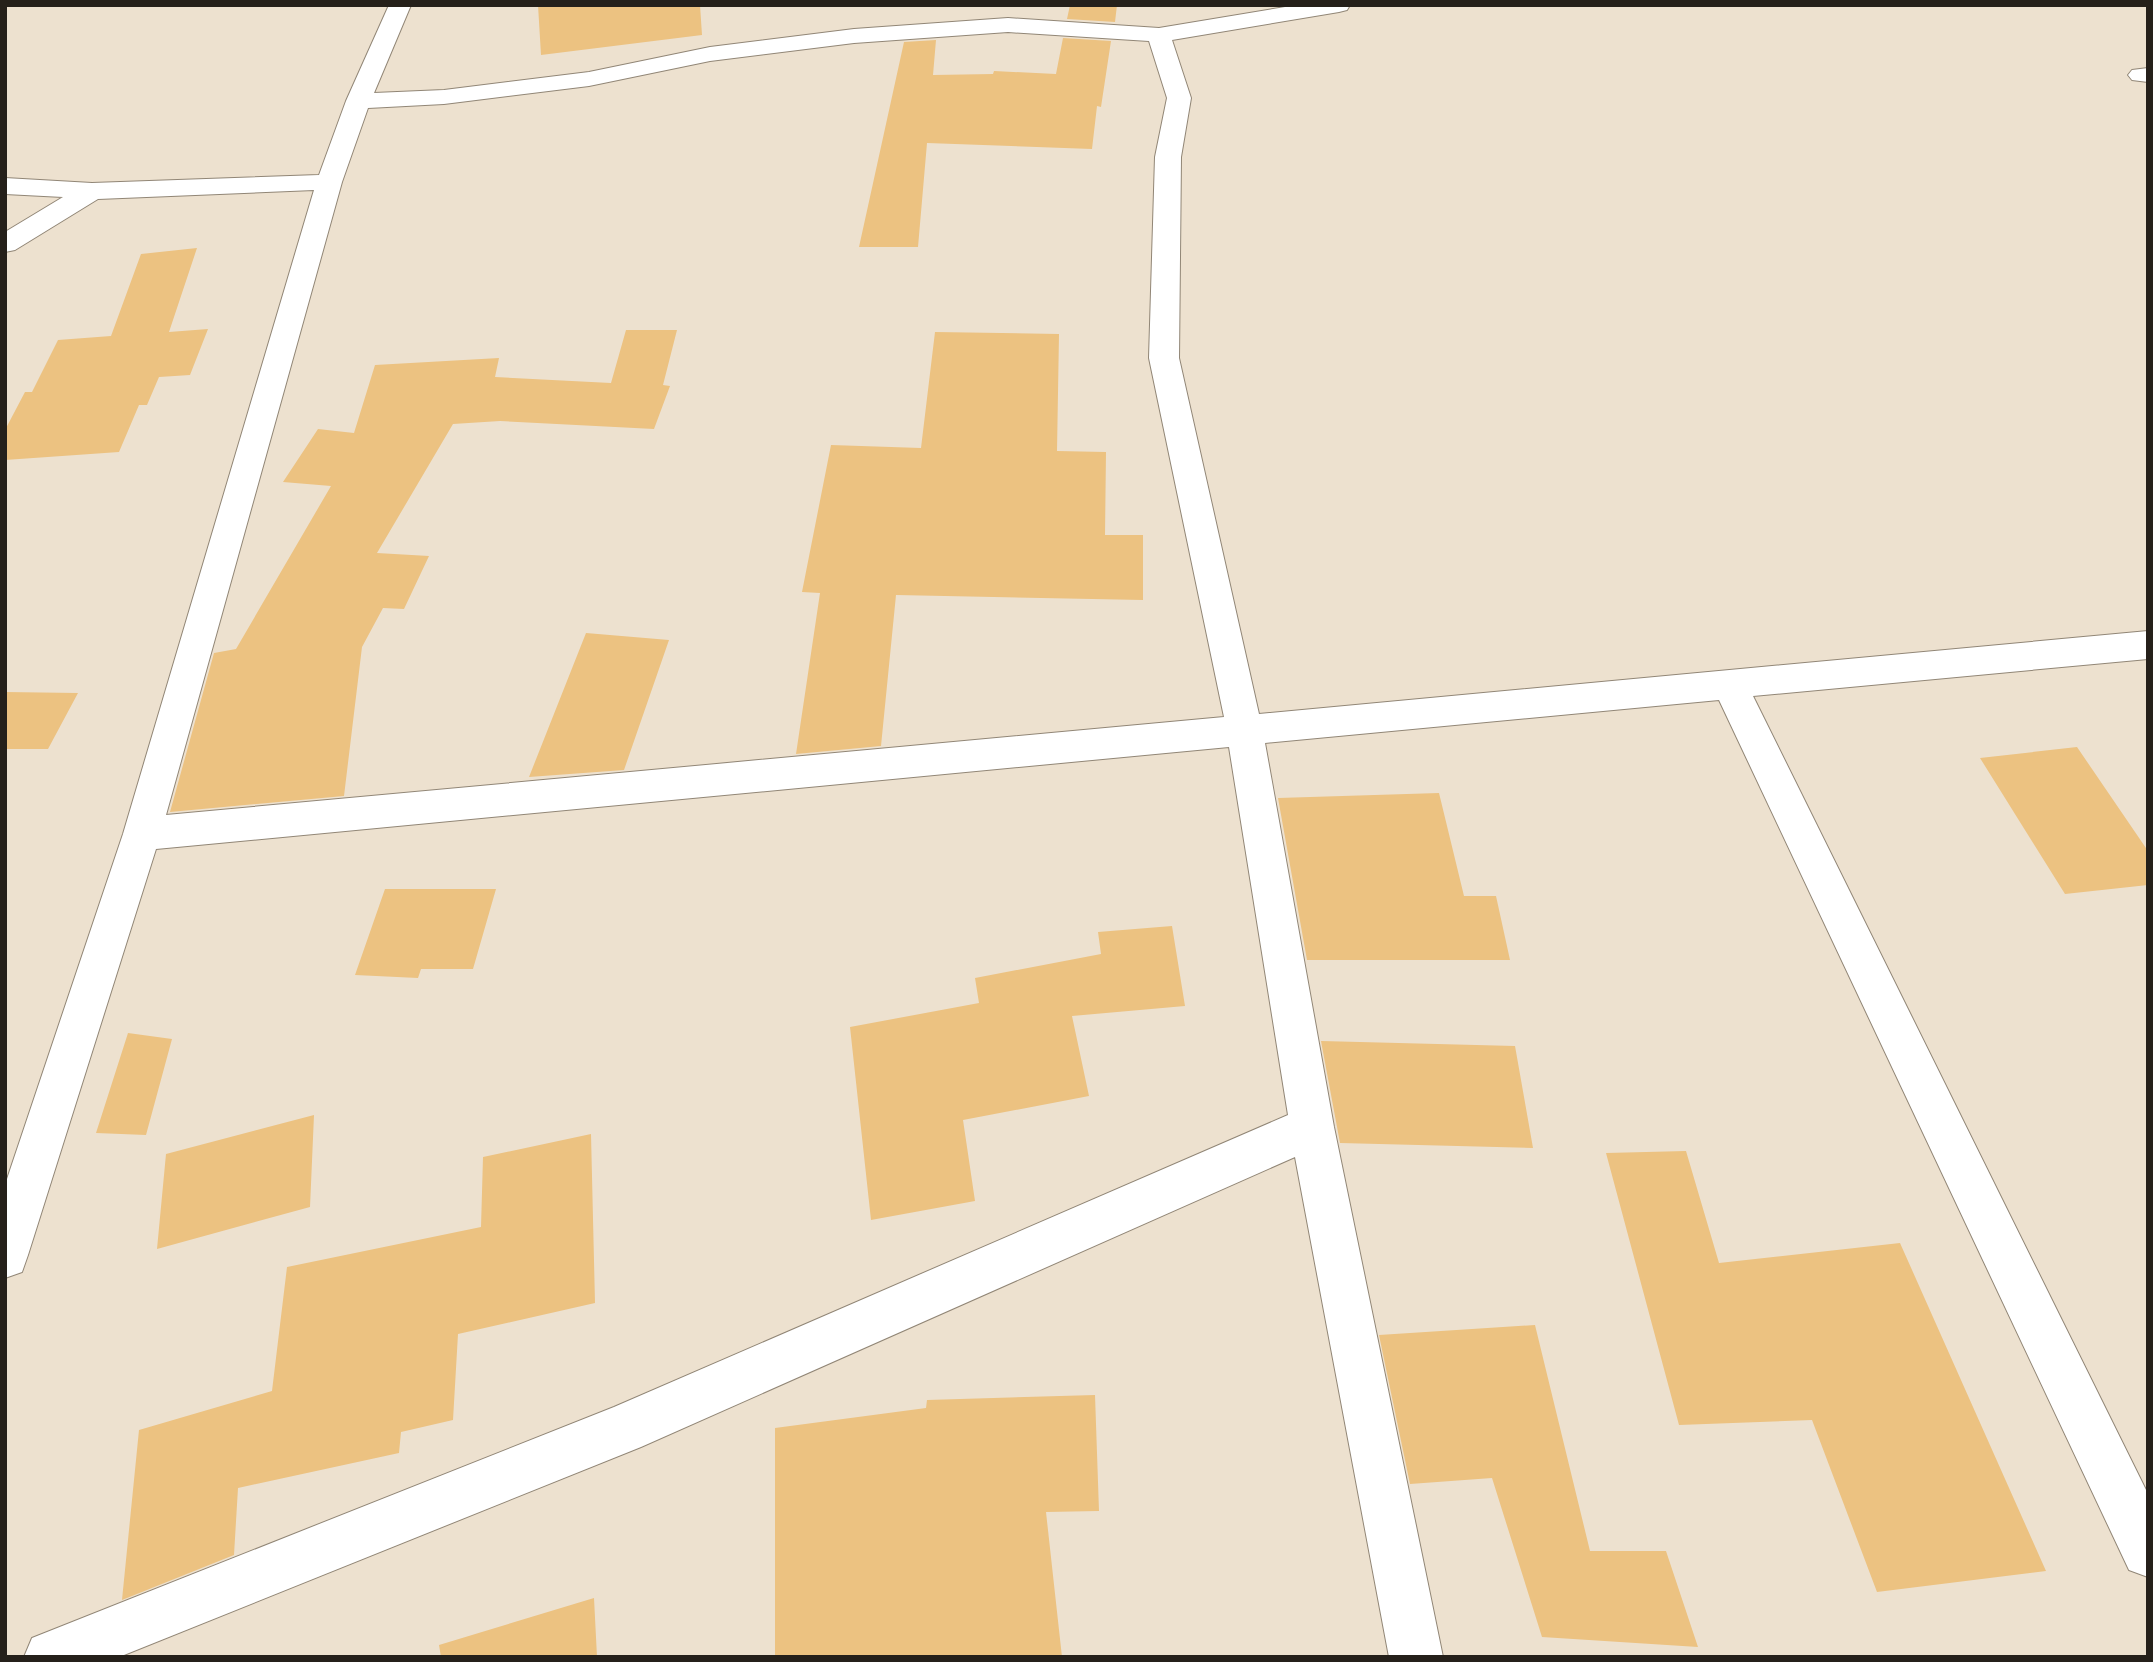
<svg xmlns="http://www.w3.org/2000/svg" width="2153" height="1662" font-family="'Alegreya Sans',sans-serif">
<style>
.building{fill:#ecc281}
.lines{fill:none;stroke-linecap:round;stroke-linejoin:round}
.minor-casing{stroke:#918676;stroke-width:2}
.minor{fill:#fff;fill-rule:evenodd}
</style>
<rect width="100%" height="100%" fill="#ede1cf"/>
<path class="building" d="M538,5h162l2,30 -161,20z
M1070,5h47l-2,17 -48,-3z
M1063,38l48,3 -10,66 -4,-1 -5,43 -165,-6 -9,104h-59l45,-205 32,-2 -3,35 60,-1 1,-3 62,3z
M197,248l-28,84 39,-3 -18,46 -31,2 -12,28h-8l-20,47 -114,8v-30l20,-38h7l26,-52 53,-4 30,-82z
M626,330h51l-14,55 7,1 -16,43 -154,-8 -47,3 -76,129 52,3 -25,53 -21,-1 -21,39 -18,149 -174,16 44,-159 22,-4 95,-163 -48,-4 35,-53 36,4 21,-68 124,-7 -4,19 116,6z
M935,332l124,2 -2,117 49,1 -1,83h38v65l-247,-5 -15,151 -85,8 24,-161 -18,-1 29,-147 90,3z
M586,633l83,7 -45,130 -95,7z
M5,692l73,1 -30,56h-43z
M2077,747l71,104v34l-83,9 -85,-136z
M1439,793l25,103h32l14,64h-203l-29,-162z
M385,889h111l-23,80h-52l-3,9 -63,-3z
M1172,926l13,80 -113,10 17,80 -126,24 12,81 -104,19 -21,-193 129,-24 -4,-25 126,-24 -3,-22z
M128,1033l44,6 -26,96 -50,-2z
M1321,1041l194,5 18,102 -193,-5z
M314,1115l-4,92 -153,42 9,-95z
M591,1134l4,169 -137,31 -5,86 -52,12 -2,21 -161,35 -4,67 -112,45 17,-170 133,-39 15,-124 194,-40 2,-70z
M1686,1151l33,112 181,-20 146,328 -169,21 -65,-172 -133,5 -73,-272z
M1535,1325l55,226h76l32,96 -156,-10 -50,-159 -82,6 -31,-149z
M1095,1395l4,116 -53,1 16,145h-287v-229l151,-20 1,-8z
M594,1598l3,59h-156l-2,-12z"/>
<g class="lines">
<defs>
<path id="minor" d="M389,5h22l-37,88 70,-3 145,-18 121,-25 144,-18 154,-11 151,10 138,-23h53l-3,5 -8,2 -167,28 19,58 -10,59 -2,201 80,356 889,-83v28l-395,37 395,798v83l-19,-7 -410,-870 -454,43 69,384 109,530h-54l-94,-500 -654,290 -522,210h-95l8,-19 582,-231 674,-292 -59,-368 -1073,102 -128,406 -6,17 -17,6v-93l118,-351 191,-644 -216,9 -83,51 -10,2v-20l58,-35 -58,-3v-16l87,5 227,-8 27,-74zM1008,32l141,9 18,57 -12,59 -6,201 75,359 -1058,98 176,-633 26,-74 76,-4 145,-18 121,-25 144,-18z
M2148,68v14l-16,-2 -4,-5 4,-5z"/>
</defs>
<use href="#minor" class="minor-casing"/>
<use href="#minor" class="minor"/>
</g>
<rect width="2153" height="1662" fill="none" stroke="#25201a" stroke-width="14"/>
</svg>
